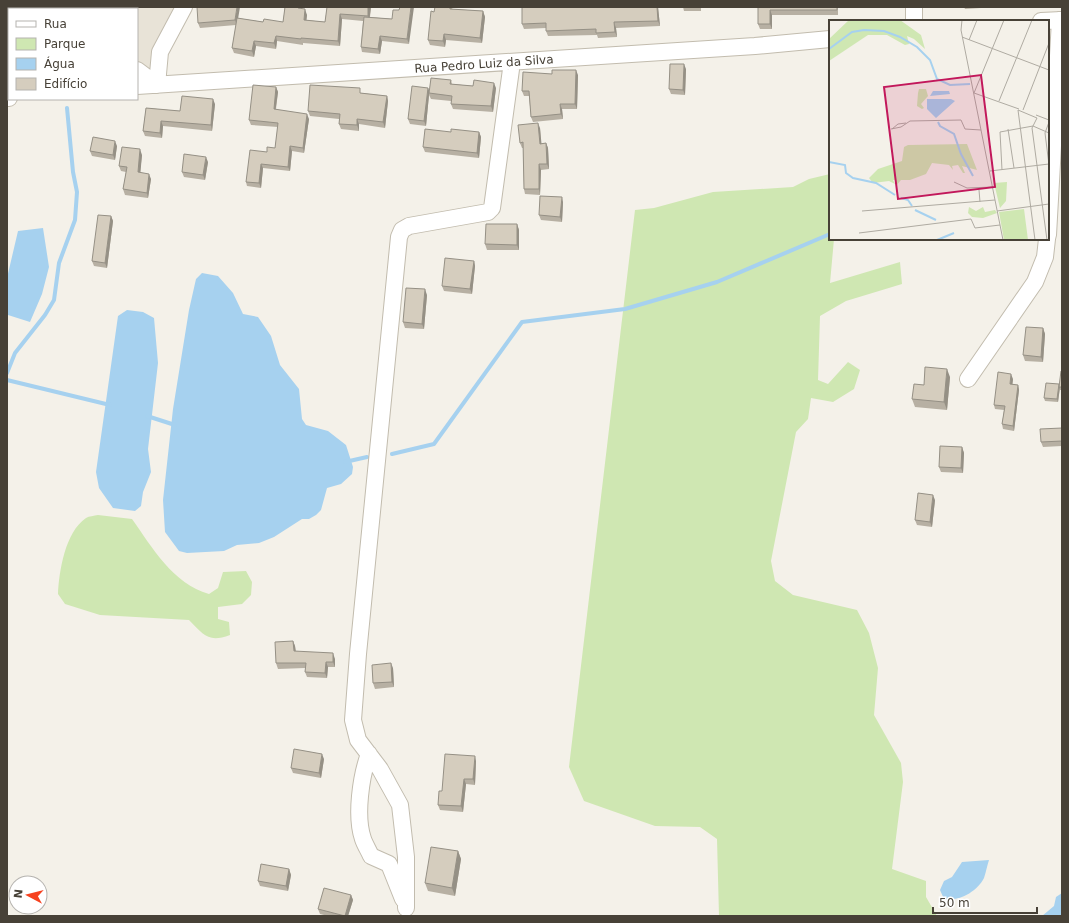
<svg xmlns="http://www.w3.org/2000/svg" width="1069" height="923" font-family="'DejaVu Sans',sans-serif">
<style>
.residential{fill:#e8e3d7}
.green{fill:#cfe7b2}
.water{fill:#a6d1ef}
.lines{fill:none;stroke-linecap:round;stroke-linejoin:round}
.stream{stroke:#a6d1ef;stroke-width:4}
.street-casing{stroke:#c2bcae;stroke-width:18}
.street{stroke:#fff;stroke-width:16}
.wall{fill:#b7b0a3}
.shaded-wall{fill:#959085}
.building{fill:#d5cdbe;stroke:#959085}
.labels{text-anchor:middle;stroke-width:3.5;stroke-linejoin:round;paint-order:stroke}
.street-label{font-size:12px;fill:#474137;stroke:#fff}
.inset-river{fill:none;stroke:#a6d1ef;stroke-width:2}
.inset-road{fill:none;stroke:#afaba2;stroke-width:1}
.view{fill:#c2185b;fill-opacity:0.15;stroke:#c2185b;stroke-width:2}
.inset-edge{fill:none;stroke:#474137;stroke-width:2}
</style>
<rect width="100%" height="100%" fill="#f4f1e9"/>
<path class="residential" d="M7,7h177l-27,78 -20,1v-77h-128v89h-2z"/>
<path class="green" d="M830,174v65h4l-4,44 70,-21 2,22 -56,17 -26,15 -2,64 10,4 20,-22 12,8 -6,19 -21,13 -22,-4 -3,21 -12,13 -25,129 4,20 18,14 64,15 12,23 9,35 -4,47 27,48 2,19 -11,87 34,12v16l11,19h-218l-2,-77 -17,-12 -45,-1 -71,-25 -15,-34 66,-557 19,-2 59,-16 80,-5 16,-8z
M98,515l34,4c20,28 41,65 77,75l9,-6 5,-16 23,-1 6,11 -1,13 -9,9 -24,3v12l11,3 1,13c-22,8 -26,0 -41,-15l-89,-5 -35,-11 -7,-10c1,-22 7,-62 28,-76 3,-2 8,-2 12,-3z"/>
<path class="water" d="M43,228l6,39 -7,27 -12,28 -22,-7 -1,-37 11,-47z
M202,273l16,3 15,17 10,21 15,3 13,19 9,29 19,24 3,30 4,6 22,6 18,14 7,22 -1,7 -11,10 -14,4 -6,22 -5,5 -7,4h-7l-28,18 -15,6 -22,2 -13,6 -37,2 -8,-2 -14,-19 -2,-32 10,-91 16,-99 7,-31z
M127,310l16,2 11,6 4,45 -10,86 3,23 -8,20 -2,14 -6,5 -22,-3 -14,-20 -3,-16 22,-156z
M989,860c-2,6 -3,12 -5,18 -7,14 -26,24 -40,21l-4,-9 4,-9 8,-4 10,-15z
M1062,893v23h-20l12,-10 2,-9z"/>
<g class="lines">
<path class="stream" d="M7,373l8,-20 30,-38 9,-15 5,-37 16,-43 2,-28 -4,-20 -6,-64
M7,380l103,25
M147,416l28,9
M392,454l42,-10 88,-122 103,-13 92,-27 113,-48
M345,462l22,-5"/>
<defs>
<path id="street" d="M25,7l3,2
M914,7v14
M1041,21l21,-1
M137,70l20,15
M157,85l3,-33 24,-45
M137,86l618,-40 75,-7
M7,98h2
M1048,235l12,-215
M968,379l67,-97 10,-25 2,-18
M369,754c-8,22 -14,62 -6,85 2,6 6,12 8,17l18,8 14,35
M406,908v-51l-6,-52 -20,-36 -22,-29 -5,-20 5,-66 41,-417 3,-7 7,-4 79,-14 4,-4 20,-146"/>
</defs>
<use href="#street" class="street-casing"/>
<use href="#street" class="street"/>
</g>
<path class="wall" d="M285,7h15v2l7,6 -1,5 19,2 2,-15h44l-1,10 22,2 7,-9 10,34 -27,-3 -2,13 -18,-2 -1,-5 2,-26 -21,-2 -2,27 -37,-3v2l-26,-4 -1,8 -20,-3 -2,11 -20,-4 -2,-5 4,-23 -36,3 -2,-5 40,-5 25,4h20z
M435,7h18l-1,2 31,2 2,6 -3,26 -36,-3 -1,7 -15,-2 -2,-5z
M658,7l2,19 -44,2 1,9 -19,1 -1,-3 -49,1 -2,-5v-3l-22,1 -2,-5z
M683,7h18v4h-17z
M758,7h80v8h-66v14h-12l-2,-5z
M964,7h17v1l-16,1z
M9,38v12h-1l-1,-4v-3z
M686,69l-1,26 -14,-1 -2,-5z
M552,74l26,1 -1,34h-15l1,10 -30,3 -2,-5 -2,-21h-5l-2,-5z
M451,80l1,4 44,4 -3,24 -40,-3 -2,-5v-3l-20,-2 -2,-4 -3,31 -16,-2 -2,-5 20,-31 1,3z
M276,87l2,5 -2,17 33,10 -5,34 -12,-2 -2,20 -27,-3 -2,20 -14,-2 -1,-4 21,-30 8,-4 3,-21 -27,-2 -2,-5z
M362,93l25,3 1,5 -3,27 -26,-4v7l-18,-2 -2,-5v-5l-29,-3 -2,-5z
M215,104l-3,27 -49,-5 -1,12 -17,-2 -2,-5 3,-23 34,3z
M540,128l1,15h5l2,5 1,21 -8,1 -1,25 -15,-1 -1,-5 -1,-41h-1l-2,-5z
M451,132h28l2,5 -2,21 -54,-6 -2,-5z
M117,146l-2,14 -23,-4 -2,-5z
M142,155l-2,17 11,7 -3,19 -23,-3 -2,-6 3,-17 -5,-1 -2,-5z
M208,162l-3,18 -21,-3 -2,-5z
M563,202l-1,20 -21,-2 -2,-5z
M111,216l2,5 -6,47 -13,-2 -2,-5z
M517,224l2,6v20h-32l-2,-6z
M474,261l1,5 -3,28 -28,-3 -2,-5z
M427,295l-3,34 -19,-1 -2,-6z
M1043,328l2,6 -2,28 -18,-1 -2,-6z
M1062,371v19h-2v-2l-2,14 -13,-1 -1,-3 16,-12z
M950,377l-3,33 -32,-3 -3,-8 12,-14z
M1013,379l-1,5 6,1 1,5 -5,41 -11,-2 -1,-5 2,-14 -9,-1 -1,-4z
M1062,428v18l-19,1 -2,-5z
M962,447l2,6 -1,20 -22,-1 -2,-5z
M935,500l-3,27 -15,-2 -2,-5z
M293,641l2,5 1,5 39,8v8h-7l-1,11 -20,-1 -2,-5v-4l-27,1 -2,-6z
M393,668l1,19 -19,2 -2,-6z
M324,759l-3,19 -28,-5 -2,-5z
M476,761l-1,24 -9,-1 -3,28 -23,-2 -2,-5 4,-14z
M458,851l3,8 -6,37 -27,-5 -3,-8z
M289,869l2,6 -3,16 -28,-5 -2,-5z
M351,895l2,5 -5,16h-20l-8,-2 -2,-5z"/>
<path class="shaded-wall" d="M237,7h3l-3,18 -2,-5z
M368,7h3l-2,15 -1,-6z
M411,7h3l-5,37 -2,-5z
M657,7h1l2,19 -2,-5z
M305,9l2,6 -1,10 -2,-5z
M770,10l2,5v14l-2,-5z
M483,11l2,6 -3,26 -2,-5z
M340,14l2,5 -2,27 -2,-5z
M614,22l2,6 1,9 -2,-5z
M444,34l2,6 -1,7 -2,-6z
M276,36l1,5 -1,8 -2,-6z
M380,36l2,5 -2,13 -2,-5z
M254,41l2,5 -2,11 -2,-6z
M684,64l2,5 -1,26 -2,-5z
M576,70l2,5 -1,34 -2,-5z
M494,83l2,5 -3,24 -2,-6z
M276,87l2,5 -3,21 -1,-4z
M428,88l2,5h-1v2l-3,31 -2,-5z
M387,96l1,5 -3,27 -2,-6z
M213,99l2,5 -3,27 -1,-6z
M560,104l2,5 1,10 -2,-5z
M307,114l2,5 -5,34 -1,-5z
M357,119l2,5v7l-2,-6z
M161,121l2,5 -1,12 -2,-5z
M538,123l2,5 2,21 -2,-5z
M479,132l2,5 -2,21 -2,-5z
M115,141l2,5 -2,14 -2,-5z
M546,143l2,5 1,21 -2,-5z
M290,146l2,5 -2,20 -2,-4z
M140,149l2,6 -2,22 -2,-5z
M206,157l2,5 -3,18 -2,-5z
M261,164l2,4 -2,20 -2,-5z
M539,164l2,6 -1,25 -1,-6z
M149,174l2,5 -3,19 -1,-5z
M562,197l1,5 -1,20 -2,-5z
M111,216l2,5 -6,47 -2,-5z
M517,224l2,6v20l-2,-5z
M474,261l1,5 -3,28 -2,-5z
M425,289l2,6 -3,34 -2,-5z
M1043,328l2,6 -2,28 -2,-5z
M947,369l3,8 -3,33 -3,-8z
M1011,374l2,5 -1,10 -2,-5z
M1059,384l1,2 -2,16 -1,-3z
M1018,385l1,5 -5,41 -1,-5z
M962,447l2,6 -1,20 -2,-5z
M933,495l2,5 -3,27 -2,-5z
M293,641l2,5 1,11 -2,-6z
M333,653l2,6v8l-2,-5z
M326,662l2,5 -1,11 -2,-5z
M391,663l2,5 1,19 -2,-5z
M322,754l2,5 -3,19 -2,-5z
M475,756l1,5 -1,24 -2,-6z
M464,779l2,5 -3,28 -2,-6z
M458,851l3,8 -6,37 -3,-8z
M289,869l2,6 -3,16 -2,-5z
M351,895l2,5 -5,16h-3z"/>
<path class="building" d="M197,7h40l-2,13 -37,3z
M285,7h13v1l7,1 -1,11 21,2 2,-15h41v9l-28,-2 -2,27 -37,-3v1l-25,-3 -2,7 -20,-2 -2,10 -20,-3 5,-30 26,4 1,-3 19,3z
M400,7h11l-4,32 -27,-3 -2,13 -17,-2 3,-30 28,2 1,-9h6z
M435,7h15v2l33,2 -3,27 -36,-4 -1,7 -15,-1 3,-29 3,1z
M522,7h135l1,14 -44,1 1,10 -19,1v-4l-50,2v-8l-24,1z
M758,7h79v3h-67v14h-12z
M9,38v8l-2,-1z
M670,64h14l-1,26 -14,-1z
M552,70h24l-1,34h-15l1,10 -30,3 -2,-26h-7l1,-19 29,2z
M431,78l20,2 -1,4 23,2 1,-6 20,3 -3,23 -40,-2 1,-8 -23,-3z
M253,85l23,2 -2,22 33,5 -4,34 -13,-2 -2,21 -27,-3 -2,19 -13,-1 4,-32 17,2v-5l8,1 3,-25 -29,-3z
M310,85l50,3v5l27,3 -4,26 -26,-3v6l-18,-1 1,-10 -32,-3z
M412,86l16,2 -4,33 -16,-2z
M182,96l31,3 -2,26 -50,-4 -1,12 -17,-2 3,-23 34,3z
M538,123l2,21 6,-1 1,21h-8v25h-15l-1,-47 -3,1 -2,-18z
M425,129l26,3v-3l28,3 -2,21 -54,-6z
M93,137l22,4 -2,14 -23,-4z
M122,147l18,2 -2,23 11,2 -2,19 -24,-4 4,-22 -8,-1z
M184,154l22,3 -3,18 -21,-3z
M540,196l22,1 -2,20 -21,-2z
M98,215l13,1 -6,47 -13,-2z
M486,224h31v21l-32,-1z
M445,258l29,3 -4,28 -28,-3z
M406,288l19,1 -3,35 -19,-2z
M1026,327l17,1 -2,29 -18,-2z
M925,367l22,2 -3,33 -32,-3 2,-15 10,1z
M1061,371h1v16h-3z
M998,372l13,2 -1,10 8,1 -5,41 -11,-2 3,-18 -11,-1z
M1046,383l13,1 -2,15 -13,-1z
M1062,428v13l-21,1 -1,-13z
M940,446l22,1 -1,21 -22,-1z
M918,493l15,2 -3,27 -15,-2z
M293,641l1,10 39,2v9h-7l-1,11 -20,-1 1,-9h-30l-1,-21z
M391,663l1,19 -19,1 -1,-18z
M294,749l28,5 -3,19 -28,-5z
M445,754l30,2 -2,23h-9l-3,27 -23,-1 1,-14h3z
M431,847l27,4 -6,37 -27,-5z
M261,864l28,5 -3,17 -28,-5z
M324,888l27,7 -6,21 -27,-7z"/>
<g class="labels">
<g class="street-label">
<text transform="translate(484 64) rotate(-4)" y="4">Rua Pedro Luiz da Silva</text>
</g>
</g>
<g transform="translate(829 20)">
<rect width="220" height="220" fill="#f4f1e9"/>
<path d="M20,0h51l21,15 4,14 -11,-10 -7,-3 2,8 -4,1 -18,-10h-19l-39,26v-22zM97,69l2,7 -7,8 3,4 -2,1 -5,-3 1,-13 1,-4zM138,124l10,26 -15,-4 3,7h-2l-5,-8 -6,1 1,4 -4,-5 -17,-2 -6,11 -16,6h-9l-5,6v-6h-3l2,4 -6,-3 -16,2 -4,-5 9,-9 24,-8 2,-14 4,-2zM178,162l-1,19 -6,7 -6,-25zM140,187l7,4 7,-4 2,5 10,-2 2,3 -14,5 -11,-1 -4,-4zM195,189l4,31h-24l-5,-28z" fill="#cfe7b2"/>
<path d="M104,71h16l1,3 -20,2zM98,79h24l4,2 -19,17 -9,-9z" fill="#a6d1ef"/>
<path class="inset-river" d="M0,29l23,-17 12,-2 20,1 16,6 17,10 13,13 7,19 13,6 20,-1M109,102l2,4 14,8 7,20 12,22M0,142l16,3 1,8 7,5 23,5 19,12M72,178l7,2 4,6M86,190l21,10M108,220l17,-7"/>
<path class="inset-road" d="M133,0l-1,10 42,210M133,17l87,33M140,20l8,-20M145,73l45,16M145,73l30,-73M170,81l33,-81M189,90l19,8 -5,10 15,112M189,90l17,130M194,90l26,-67M207,95l13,5M220,102l-4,11 4,32M62,109l10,-2 9,-6 51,-1 4,9 16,1M63,109l6,-5 8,-1M179,109l6,39M173,150l-2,-38 33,-6 16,7M161,151l59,-7M125,162l13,6 26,-1M150,170l1,12M33,191l133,-11M168,191l52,-7M30,213l112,-14 4,9 25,-3"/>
<path class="view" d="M152,55l14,112 -97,12 -14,-112z"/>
<rect width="220" height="220" class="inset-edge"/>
</g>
<rect width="1069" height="923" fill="none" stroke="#474137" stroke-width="16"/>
<rect x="8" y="8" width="130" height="92" fill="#ffffff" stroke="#b5b3af"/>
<rect x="16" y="21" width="20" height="6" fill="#ffffff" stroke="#b5b3af"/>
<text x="44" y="28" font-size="12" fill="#474137">Rua</text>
<rect x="16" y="38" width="20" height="12" fill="#cfe7b2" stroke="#b5b3af"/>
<text x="44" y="48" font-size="12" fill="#474137">Parque</text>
<rect x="16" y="58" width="20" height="12" fill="#a6d1ef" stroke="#b5b3af"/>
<text x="44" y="68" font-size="12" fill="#474137">Água</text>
<rect x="16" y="78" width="20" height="12" fill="#d5cdbe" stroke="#b5b3af"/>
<text x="44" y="88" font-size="12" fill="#474137">Edifício</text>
<g transform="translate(28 895) rotate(277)"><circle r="19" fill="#ffffff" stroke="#b5b3af"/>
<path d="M0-3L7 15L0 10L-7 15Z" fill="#f6411e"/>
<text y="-6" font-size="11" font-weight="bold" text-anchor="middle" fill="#474137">N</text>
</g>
<path d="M933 907v6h104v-6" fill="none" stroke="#474137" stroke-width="2"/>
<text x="939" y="907" font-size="12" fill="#474137" stroke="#ffffff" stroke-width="3" paint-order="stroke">50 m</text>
</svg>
